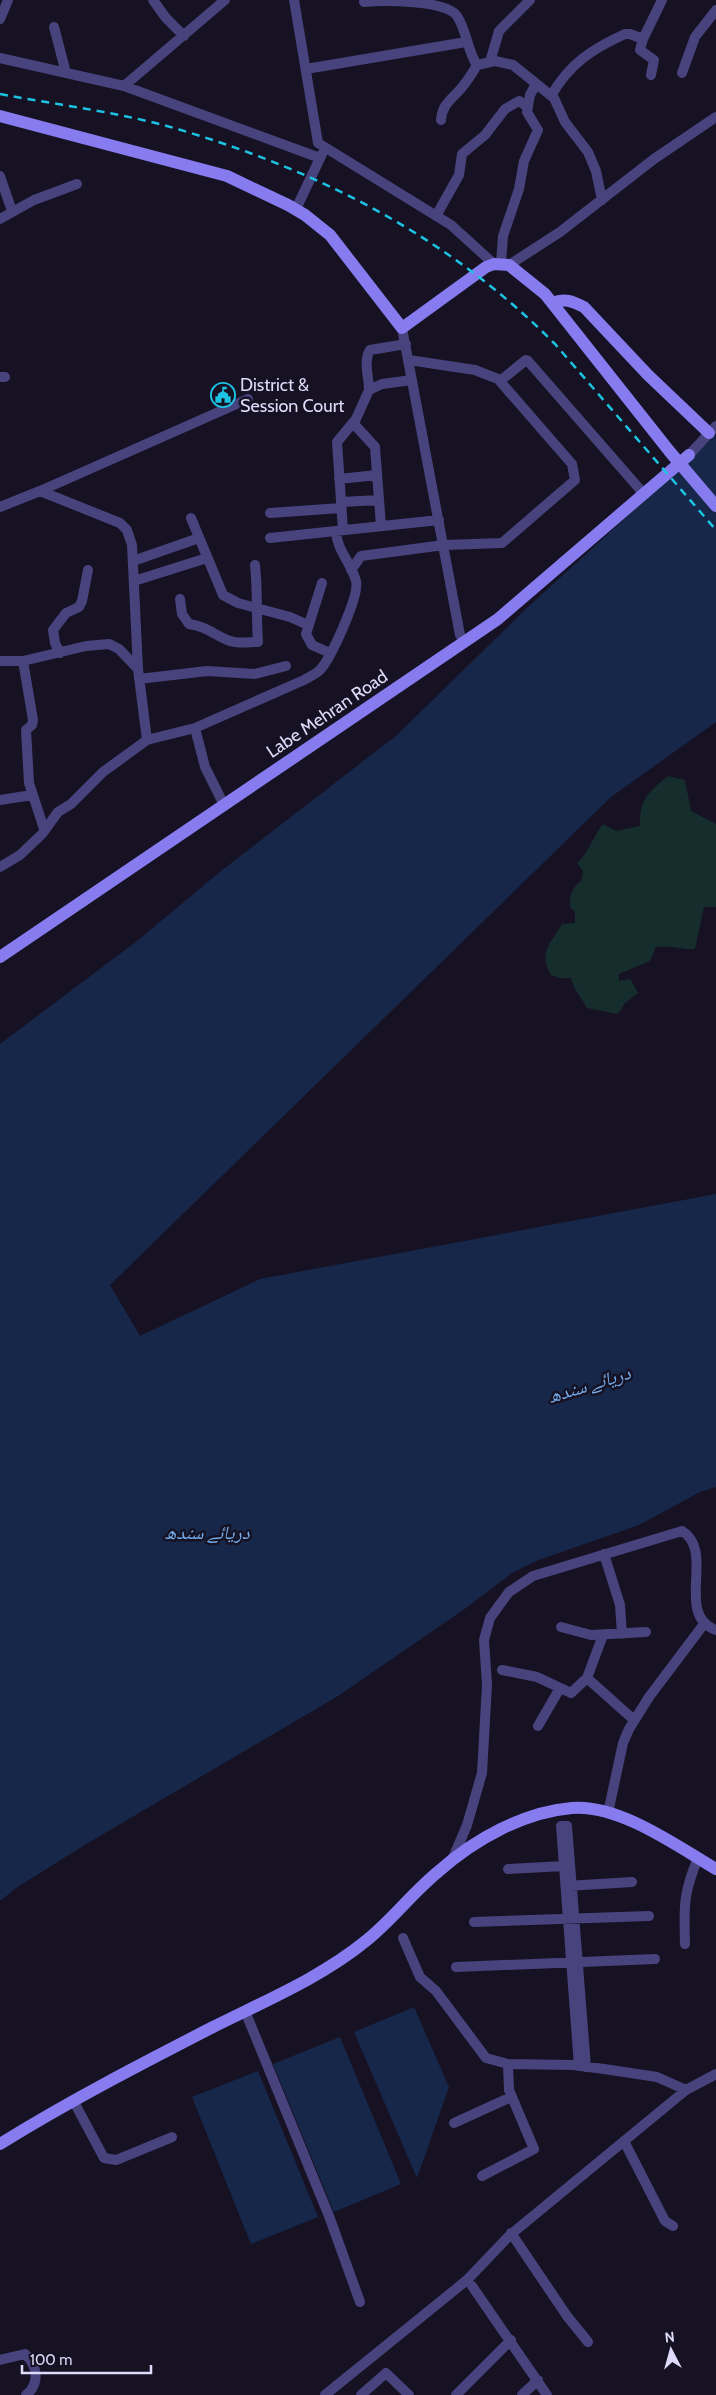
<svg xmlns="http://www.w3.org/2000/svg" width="716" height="2395" font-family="Cabin,'Noto Naskh Arabic',sans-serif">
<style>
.green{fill:#162d2d}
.water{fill:#172749}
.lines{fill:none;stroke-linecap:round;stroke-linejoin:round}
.street{stroke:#48437d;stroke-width:10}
.secondary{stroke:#867cef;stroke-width:12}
.rail{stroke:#1dc3e3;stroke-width:2.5;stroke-dasharray:8 6;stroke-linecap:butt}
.secondary-bridge{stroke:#867cef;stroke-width:12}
.labels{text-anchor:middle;stroke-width:5;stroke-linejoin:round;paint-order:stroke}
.poi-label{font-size:18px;fill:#dfdafa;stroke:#161224;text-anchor:start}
.street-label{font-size:18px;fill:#dfdafa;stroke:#161224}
.water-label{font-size:19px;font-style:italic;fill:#74aeee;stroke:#161224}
</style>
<rect width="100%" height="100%" fill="#161224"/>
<path class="green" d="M668,776l17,4 6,31 25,13v83h-12l-9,42c-14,1 -25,-5 -39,-2l-6,14 -31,13v7l11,-2 8,14 -13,10 -7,11 -31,-6 -13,-21 -3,-9h-11l-9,-3c-13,-23 -1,-30 11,-51l13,-1v-11l-5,-5c-1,-13 2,-19 12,-27l1,-9 -6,-8c13,-12 15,-25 26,-39l13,7 24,-5c-1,-27 9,-34 28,-50z"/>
<path class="water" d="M716,435v287l-105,75 -501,488 30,51 120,-57 456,-85v293l-16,5 -61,33 -103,36 -24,12 -46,35 -128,88 -250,147 -72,45 -16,13v-857l137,-103 84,-70 176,-136 132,-129z
M414,2007l35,80 -32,91 -63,-146z
M340,2037l61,147 -67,28 -61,-148z
M258,2071l60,146 -67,27 -59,-147z"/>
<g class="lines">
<path class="street" d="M153,0l13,18 18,18
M294,0l24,143 133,82 43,39
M364,2c19,-2 82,-2 93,14 10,15 10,34 20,49
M0,19l8,-19
M54,27l12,46
M0,58l124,28 196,72
M490,62l9,-31 31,-31
M306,69l160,-27
M682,73l13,-36 21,-27
M651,75l3,-15 -14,-10 3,-11 19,-39
M124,86l101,-86
M551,96c18,-32 41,-47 74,-62h5l13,5
M441,120c1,-17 13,-22 22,-34 5,-6 10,-14 14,-21l18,-4 18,4 41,33 11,24 23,30 8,19 6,29
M0,176l12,35
M296,209l26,-55
M436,216l23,-41 3,-21 23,-19 20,-26 14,-8 9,6
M0,219l34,-19 43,-16
M501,263l2,-27 16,-47 5,-28 14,-31 -11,-18 3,-17 6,-11
M509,265l51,-33 94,-73 62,-42
M402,328l58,307
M0,377h5
M500,381l26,-21 2,1 116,133
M369,390c0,-13 -6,-29 1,-40l36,-6
M353,423l22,24 6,79
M689,455l27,-29
M339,479l38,-4
M40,491l208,-92
M341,502l38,-2
M0,507l40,-16 80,32 7,7 5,15 6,124 9,71
M270,513l71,-5
M191,518l32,77 15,8 52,14 18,8
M343,530l-6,-88 19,-23 13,-29 13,-6 30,-4
M270,538l169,-18
M133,561l66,-23
M351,570l10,-14 83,-11 58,-2 73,-63 -3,-16 -74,-85 -23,-9 -66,-10
M134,581l73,-23
M322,583l-16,51 6,11 18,8
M180,599l2,15 7,10c20,3 24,11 41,17 9,3 19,1 28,1 -2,-26 0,-51 -3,-77
M60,653l-5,-10 -2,-13 13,-17 13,-6 3,-6 6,-31
M0,661h23l63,-15 23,-2 10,5 19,20
M23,661l10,59 -1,5 -6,5 3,53 15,46
M139,679l68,-8 48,3 31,-8
M195,728l10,39 19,38
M0,800l32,-5
M0,867l20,-12 22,-21 16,-22 13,-8 32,-32 44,-32 48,-12 109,-48c5,-3 12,-6 16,-10 11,-12 40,-75 36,-89 -5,-19 -19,-30 -20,-50
M604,1554l16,51 2,29
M561,1627l30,8 55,-3
M502,1670l35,7 34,16 16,-15 16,-43
M587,1678l47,42
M538,1726l22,-38
M608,1813l15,-70 6,-14 20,-32 55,-73
M453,1858l14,-33 15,-52 5,-88 -3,-45 6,-22 19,-26 24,-16 149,-45c34,20 -8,84 34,99
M508,1869l56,-3
M567,1886l65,-4
M474,1922l175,-6
M403,1938l17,39 16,14 50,67 22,6 65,1 31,4 53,8 29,13
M685,1944c-1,-38 -2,-50 13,-86
M456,1967l199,-8
M245,2011l84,205 31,86
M579,2066l-18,-240h6l19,241
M74,2102l30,56 12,2 56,-23
M454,2123l57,-26
M624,2141l41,80 8,5
M482,2176l52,-27 -25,-59 -1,-26
M511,2233l56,83 21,26
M472,2286l75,109
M0,2360l25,-6c13,12 15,30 1,41
M325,2395l142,-115 42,-44 177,-146 30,-16
M361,2395l25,-22 23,22
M456,2395l55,-55
M522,2395l16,-15"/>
<path class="secondary" d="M0,116l227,60 61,29 17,10 25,20 72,93 84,-61 8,-3 15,1 36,29 125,158
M552,303c13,-5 20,-2 32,4l64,68 61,58
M0,957l498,-338 191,-164
M0,2144c69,-43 143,-81 215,-118 52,-26 107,-49 152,-86 26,-21 46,-48 72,-69 36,-32 85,-59 133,-63 47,-4 105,38 144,61"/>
<path class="rail" d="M0,94c58,11 118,18 174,34 144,42 275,109 381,216l161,186"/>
<path class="secondary-bridge" d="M670,452l46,54"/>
</g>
<defs>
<symbol id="civic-ring" viewBox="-11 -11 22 22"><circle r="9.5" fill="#161224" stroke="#1dc3e3" stroke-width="1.5"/><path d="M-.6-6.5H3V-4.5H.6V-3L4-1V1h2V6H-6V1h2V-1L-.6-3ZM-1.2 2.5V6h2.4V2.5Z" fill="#1dc3e3"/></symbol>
</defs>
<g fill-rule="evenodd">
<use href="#civic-ring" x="209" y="381" width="28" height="28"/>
</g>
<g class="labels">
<g class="poi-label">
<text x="240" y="391">District &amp;<tspan x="240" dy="21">Session Court</tspan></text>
</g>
<g class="street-label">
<text transform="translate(327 714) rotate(-34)" y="6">Labe Mehran Road</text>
</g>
<g class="water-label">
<text transform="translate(589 1384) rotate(-17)" y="7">دریائے سندھ</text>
<text x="207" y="1539">دریائے سندھ</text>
</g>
</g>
<g transform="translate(671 2350) rotate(354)" stroke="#161224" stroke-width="4" paint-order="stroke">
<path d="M0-4L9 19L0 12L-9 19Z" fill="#dfdafa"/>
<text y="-8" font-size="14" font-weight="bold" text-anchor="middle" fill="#dfdafa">N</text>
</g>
<path d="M22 2365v8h129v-8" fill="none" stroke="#dfdafa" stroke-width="2.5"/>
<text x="30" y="2365" font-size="15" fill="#dfdafa" stroke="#161224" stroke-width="4" paint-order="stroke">100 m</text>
</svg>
